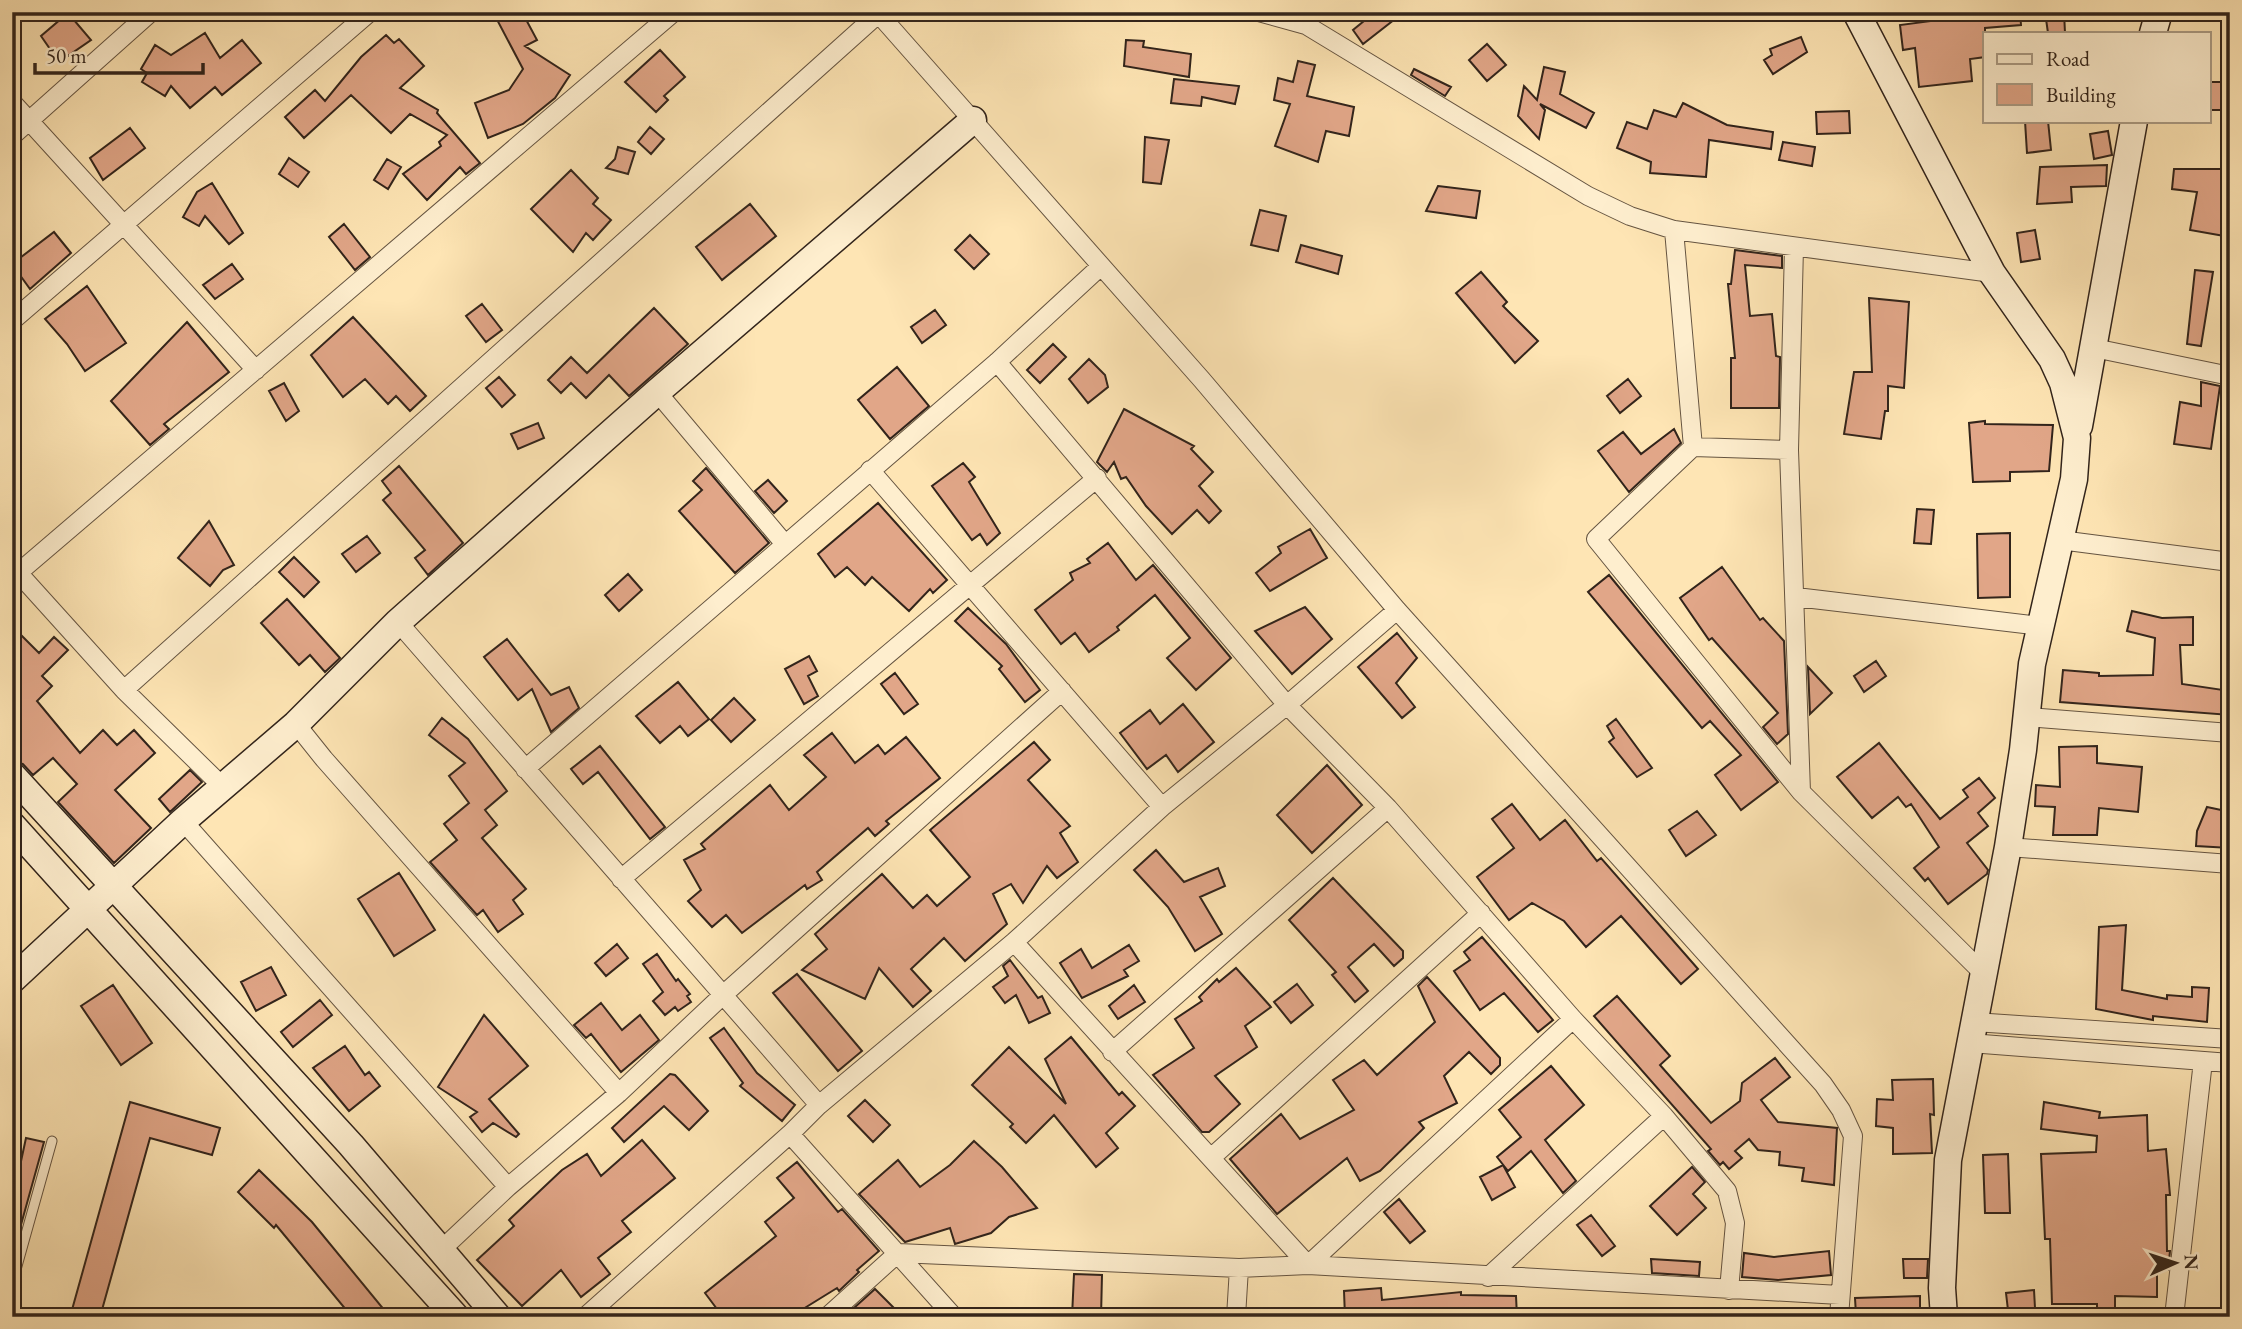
<svg xmlns="http://www.w3.org/2000/svg" width="2242" height="1329" font-family="'EB Garamond',serif">
<style>
.building{fill:#e1a688;stroke:#32241b;stroke-width:2}
.lines{fill:none;stroke-linecap:round;stroke-linejoin:round}
.lane-casing{stroke:#655441;stroke-width:11}
.street-casing{stroke:#655441;stroke-width:20}
.secondary-casing{stroke:#32241b;stroke-width:29}
.lane{stroke:#feeece;stroke-width:9}
.street{stroke:#feeece;stroke-width:18}
.secondary{stroke:#feeece;stroke-width:26}
</style>
<rect width="100%" height="100%" fill="#fee5b4"/>
<filter id="stains"><feTurbulence type="fractalNoise" baseFrequency=".00286" numOctaves="4"/><feColorMatrix values="0 0 0 0 .2 0 0 0 0 .09 0 0 0 0 .02 0 0 0 .5 -.17"/></filter>
<radialGradient id="worn" r=".72"><stop offset=".6" stop-color="#630" stop-opacity="0"/><stop offset="1" stop-color="#630" stop-opacity=".3"/></radialGradient>
<path class="building" d="M493,12h29l15,28 -12,6 45,29 -15,23 -32,26 -35,14 -13,-35 34,-13 14,-21z
M1375,12h29l-41,32 -10,-14z
M1937,12h83l1,13 -36,3v29l-15,2 2,22 -53,6 -4,-39 -12,2 -3,-25 39,-5z
M2045,12h19l1,21h-17z
M68,13l23,27 -32,22 -18,-26z
M205,33l15,25 22,-18 19,23 -39,32 -7,-8 -25,21 -19,-22 -6,10 -23,-14 5,-9 -6,-4 14,-24 16,10z
M386,35l8,8 5,-4 25,27 -24,22 38,22 -1,3 43,50 -14,11 -6,-7 -33,33 -24,-26 38,-28 -2,-4 8,-7 -37,-21 -19,19 -40,-38 -47,43 -19,-21 30,-27 10,11 36,-44z
M1801,37l6,15 -34,22 -9,-14 8,-5 -2,-6z
M1126,40l18,1 -1,6 48,7 -2,23 -65,-11z
M1487,44l19,21 -19,16 -18,-21z
M660,50l25,27 -21,19 4,4 -12,12 -31,-30z
M1298,61l17,4 -8,31 47,11 -5,29 -23,-5 -8,31 -43,-16 15,-42 -16,-4 4,-22 15,4z
M1544,67l21,5 -5,22 34,19 -8,15 -46,-24 5,6 -6,29 -21,-23 6,-30 13,14z
M1414,69l37,18 -6,9 -34,-21z
M1174,79l65,7 -4,18 -33,-7 -1,9 -30,-3z
M2210,82h18v28h-18z
M1683,103l44,22 46,7 -2,17 -62,-9 -3,37 -56,-4 1,-11 -34,-14 10,-26 20,7 7,-19 22,7z
M1849,111l1,22 -33,1 -1,-22z
M2025,121h23l3,29 -24,3z
M650,127l14,12 -13,15 -13,-12z
M130,128l15,20 -42,32 -13,-22z
M2108,131l4,24 -18,4 -4,-25z
M1145,137l24,3 -8,44 -18,-2z
M1783,142l32,5 -3,19 -33,-6z
M618,147l17,5 -7,22 -22,-6 9,-9z
M289,158l20,14 -11,15 -19,-13z
M387,159l14,8 -13,22 -14,-9z
M2107,165l-1,21 -35,1 1,15 -35,2 3,-37z
M2174,169h56v68l-40,-7 7,-38 -25,-3z
M571,170l27,28 -5,6 18,16 -18,20 -7,-7 -13,19 -42,-43z
M212,183l31,50 -14,11 -24,-28 -6,10 -16,-9 14,-25z
M1438,186l42,5 -4,27 -50,-7z
M750,204l26,32 -54,44 -26,-33z
M1260,210l26,6 -8,35 -27,-6z
M344,224l26,33 -15,13 -26,-33z
M2035,230l5,29 -19,3 -4,-29z
M54,232l17,21 -41,36 -18,-25z
M970,235l19,19 -15,15 -19,-19z
M1301,245l41,11 -4,18 -42,-12z
M1735,250l47,6v12l-37,-3 5,51 22,-2 4,42 4,1 -1,51h-48v-50h4l-7,-74h3z
M232,264l11,15 -28,20 -12,-14z
M2195,270l18,2 -12,74 -14,-2z
M1481,272l26,30 -4,4 35,35 -23,22 -59,-70z
M87,286l39,57 -41,28 -18,-27 -22,-25z
M1869,298l40,4 -5,86 -16,-2v25h-3l-4,28 -37,-5 10,-62h18z
M482,304l20,26 -16,12 -20,-26z
M654,308l34,36 -59,52 -20,-21 -23,23 -15,-15 -10,10 -13,-13 23,-23 16,16z
M935,310l11,15 -24,18 -11,-16z
M353,317l73,79 -16,15 -14,-15 -8,8 -23,-25 -22,18 -32,-42z
M187,322l42,50 -65,52 5,5 -19,16 -39,-44z
M1053,344l13,13 -26,26 -13,-13z
M1089,359l16,16 3,12 -20,16 -19,-24z
M897,367l32,39 -39,33 -32,-39z
M499,377l16,18 -13,12 -16,-19z
M1628,379l13,17 -21,17 -13,-17z
M2201,382l19,4 -9,63 -37,-5 6,-42 21,4z
M284,383l15,28 -13,10 -17,-30z
M1124,409l70,37 -3,3 22,23 -14,14 22,25 -12,12 -12,-13 -25,24 -26,-28 -20,-29 -5,2 -7,-17 -7,10 -10,-10z
M1985,421v3l68,1 -4,46 -39,1v9l-37,1 -4,-59z
M538,423l6,15 -26,11 -7,-15z
M1674,429l7,14 -52,49 -31,-41 25,-19 18,22z
M963,463l12,14 -6,5 31,51 -13,12 -7,-11 -8,6 -40,-54z
M399,466l64,77 -35,32 -13,-17 10,-8 -42,-50 8,-7 -9,-12z
M706,468l63,75 -34,30 -56,-62 23,-21 -9,-9z
M768,480l19,21 -13,12 -19,-22z
M878,503l69,77 -14,13 -3,-4 -21,22 -37,-34 -7,8 -18,-18 -12,10 -17,-23z
M1917,509l17,1 -3,34 -17,-1z
M209,521l25,44 -11,5 -13,16 -32,-28z
M1310,529l17,29 -57,33 -14,-18 25,-20 -3,-6z
M2010,533v64l-32,1 -1,-64z
M367,536l13,17 -24,19 -14,-18z
M1108,543l28,37 17,-15 78,93 -35,32 -29,-32 23,-20 -35,-43 -38,32 2,3 -30,22 -14,-19 -14,11 -26,-34 38,-30 -3,-7 20,-10 -3,-4z
M294,557l25,25 -15,15 -25,-25z
M1722,567l38,53 3,-2 21,23 4,93 -11,10 -14,-17 15,-14 -66,-75 -3,2 -29,-42z
M628,574l14,16 -23,21 -14,-16z
M1609,575l169,207 -37,28 -26,-35 26,-20 -31,-34 -8,7 -114,-136z
M287,599l53,59 -15,14 -15,-17 -11,10 -38,-42z
M1305,607l27,32 -40,35 -37,-43z
M968,608l38,36 34,46 -15,12 -26,-33 3,-3 -47,-45z
M2132,611l30,7 31,-1v28h-13l2,39 48,7v24l-170,-13 3,-32 36,3v3l54,-1 2,-37 -28,-7z
M12,626l27,27 15,-16 14,13 -26,26 10,10 -15,15 43,52 23,-23 14,15 17,-15 21,23 -40,37 36,38 -37,35 -56,-61 19,-18 -24,-26 -20,17 -10,-11 -11,-4z
M1397,633l20,25 -21,25 19,24 -13,11 -44,-51z
M507,639l44,56 18,-8 10,21 -28,24 -19,-43 -14,11 -34,-43z
M809,656l8,15 -9,5 10,20 -14,8 -19,-35z
M1876,661l10,15 -22,16 -10,-16z
M1808,667l24,26 -22,21z
M895,673l23,31 -14,10 -23,-30z
M678,682l31,37 -21,17 -8,-10 -20,17 -24,-27z
M734,698l21,22 -24,22 -20,-22z
M1183,704l31,38 -36,30 -12,-17 -19,14 -27,-36 30,-23 10,14z
M442,718l26,21 39,52 -22,19 12,15 -15,13 44,51 -13,11 10,14 -25,18 -15,-22 -6,5 -47,-53 27,-22 -13,-16 25,-21 -20,-27 16,-13 -36,-28z
M1616,719l36,49 -15,9 -28,-35 5,-4 -7,-12z
M832,733l23,30 23,-18 7,9 21,-17 34,41 -54,43 3,3 -14,12 -7,-8 -51,44 5,8 -15,9 -2,-4 -63,48 -16,-18 -14,12 -24,-26 13,-11 -17,-30 21,-11 -4,-5 69,-59 19,25 37,-33 -22,-22z
M1034,742l16,18 -22,20 42,46 -10,7 18,29 -21,16 -10,-12 -24,37 -12,-19 -18,10 14,30 -42,37 -21,-23 -33,31 20,22 -18,16 -34,-39 -14,31 -63,-29 25,-21 -12,-15 67,-60 31,34 14,-13 10,11 33,-29 -40,-47z
M1879,743l61,76 28,-22 -5,-7 16,-12 16,20 -17,15 10,13 -21,17 21,27 -1,4 -39,30 -20,-26 -3,3 -11,-13 25,-21 -28,-43 -5,3 -8,-10 -26,21 -35,-41z
M600,746l65,81 -15,12 -52,-67 -15,12 -12,-15z
M2097,746v17l45,4 -4,45 -39,-4 -2,27h-44l2,-28 -20,-1 1,-21 24,2 -1,-40z
M1327,765l35,40 -50,48 -35,-38z
M190,770l12,12 -32,30 -11,-13z
M1512,804l28,36 25,-20 32,41 4,-3 97,111 -17,15 -60,-68 -35,31 -22,-26 -32,-18 -23,17 -32,-43 37,-29 -22,-29z
M2207,807l19,4 -2,9 6,-1v29l-34,-2 1,-15z
M1697,811l19,24 -30,21 -17,-26z
M1156,850l28,32 34,-14 7,18 -25,11 22,37 -27,17 -27,-44 -34,-37z
M399,873l36,57 -41,26 -36,-57z
M1333,878l70,73v7l-9,8 -20,-22 -26,23 20,24 -13,11 -23,-27 4,-3 -47,-52z
M2126,925l-4,65 45,9v-4l25,2v-10l17,1 -2,34 -54,-6v4l-57,-11 3,-82z
M1482,937l71,83 -15,12 -34,-39 -24,17 -26,-39 16,-11 -6,-8z
M617,944l11,14 -22,18 -11,-13z
M1129,945l10,16 -15,9 4,6 -46,22 -22,-35 21,-14 11,19z
M657,954l19,27 2,-2 12,15 -3,2 4,6 -13,9 -3,-4 -10,8 -12,-14 10,-9 -20,-28z
M1010,960l28,38 4,-2 8,17 -21,10 -13,-28 -11,8 -12,-16 15,-11 -5,-10z
M271,967l15,28 -30,16 -15,-29z
M1236,968l35,39 -26,19 12,21 -42,29 25,28 -31,28h-7l-49,-57 41,-27 -19,-29 27,-18 -3,-4 18,-18 2,3z
M797,974l65,77 -24,20 -65,-78z
M1427,977l73,81v7l-9,9 -22,-22 -25,24 13,27 -38,19 5,6 -44,43 -20,10 -13,-23 -70,56 -47,-55 51,-45 19,25 54,-29 -21,-30 31,-20 13,15 58,-53 -17,-36z
M1297,984l16,21 -22,18 -17,-21z
M113,985l39,58 -31,22 -40,-59z
M1134,985l11,17 -27,17 -9,-13z
M1617,996l53,60 -10,9 51,58 29,-22 2,-18 33,-25 15,19 -29,23 17,22 59,6 -3,57 -32,-4 2,-13 -25,-3 1,-13 -22,-2 -9,-11 -14,12 7,7 -13,11 -6,-7 -3,3 -12,-14 3,-2 -117,-133z
M320,1000l12,15 -39,32 -12,-15z
M601,1003l21,27 18,-15 19,25 -38,32 -30,-38 -5,4 -12,-13z
M484,1015l44,51 -39,33 30,35 -3,3 -23,-14 -11,9 -12,-15 7,-5 -39,-25z
M724,1028l33,45 38,32 -13,16 -42,-35 3,-3 -33,-45z
M1071,1037l48,58 3,-3 13,14 -29,27 12,15 -22,19 -42,-52 -28,28 -16,-16 3,-3 -41,-39 37,-38 57,57 -21,-45z
M345,1046l20,29 4,-3 11,14 -31,25 -36,-43z
M1551,1066l33,39 -39,35 31,41 -13,12 -32,-42 -23,20 -11,-14 24,-20 -22,-27z
M670,1074l5,1 33,36 -19,19 -25,-24 -40,36 -12,-14z
M1933,1079l1,36 -4,-1 2,39 -39,1v-26l-17,-2 1,-27 16,1 -1,-20z
M865,1100l25,25 -17,17 -25,-26z
M130,1102l90,26 -8,27 -62,-17 -50,179h-30z
M2044,1102l56,10 -1,6 48,-3 1,36 18,-2 4,46h-4l1,56h3l-2,19h-11v27l-42,-1v21h-18v-13h-45l-2,-65h-5l-4,-85 55,-2 1,-16 -56,-7z
M26,1138l18,4 -32,115v-54z
M642,1140l33,38 -53,43 9,11 -33,26 12,16 -29,23 -20,-27 -39,36 -45,-46 37,-34 -5,-6 53,-50 25,-16 14,22z
M974,1141l28,26 35,41 -28,9 -18,16 -36,11 -5,-16 -45,14 -46,-48 39,-34 22,27 30,-22z
M2008,1154l2,59h-25l-2,-58z
M797,1162l41,50 4,-3 37,42 -22,19 2,2 -20,19 -2,-3 -47,29h-67l-18,-24 71,-57 -11,-14 29,-24 -17,-20z
M1503,1165l12,22 -23,13 -12,-23z
M1692,1167l13,15 -12,12 13,14 -29,27 -27,-29z
M259,1170l53,52 78,95h-38l-76,-92 -2,3 -36,-36z
M1399,1199l26,32 -15,12 -26,-31z
M1591,1215l24,31 -13,10 -25,-31z
M1829,1251l2,24 -53,5 -36,-3 2,-24 30,4z
M1651,1259l49,3 -1,14 -47,-3z
M1903,1259h25l-1,19h-23z
M1074,1274l28,1 -1,42h-29z
M1381,1288l1,12 79,-8v3l55,1 1,21h-172l-1,-26z
M875,1289l28,28h-38l-10,-10z
M2034,1290l1,18 -27,2 -2,-17z
M1920,1296v18l-64,1 -1,-17z"/>
<g class="lines">
<defs>
<path id="lane" d="M12,1284l40,-143"/>
<path id="street" d="M877,12l325,368 195,230 426,474 18,26 12,26 -14,181
M1259,12l47,13 282,171 42,20 44,14 318,43
M12,102l244,268
M12,136l139,-124
M1674,230l19,217
M1794,247l-5,203 12,342
M12,321l358,-309
M2094,348l136,28
M997,362l290,343 101,103 185,211 91,97 63,75 8,32 -6,67
M657,392l127,151
M1789,450l-96,-3 -97,92 205,253 182,181
M870,470l292,337
M2060,540l170,22
M12,566l112,124 100,98
M18,573l656,-561
M1796,597l244,29
M398,622l421,483
M124,690l754,-676
M2027,717l203,16
M296,724l28,35 295,334
M525,769l472,-407 104,-96
M183,821l325,366
M2008,847l222,17
M621,879l476,-401
M1014,942l294,323 265,-246
M1974,1022l256,17
M1970,1043l260,20
M1112,1052l276,-244
M790,1134l164,183
M1212,1157l269,-244
M441,1250l67,-63 111,-94 104,-98 339,-304
M1488,1277l176,-161
M585,1317l205,-183 29,-29 195,-163 148,-135 125,-102 110,-95
M827,1317l71,-64 341,15 69,-3 532,30
M1236,1317l3,-49
M2174,1317l29,-256"/>
<path id="secondary" d="M1856,12l136,261 60,86 11,24 14,55 -3,41 -42,185 -9,86 -15,97 -60,313 -6,128 2,29
M2153,33l6,-21
M2079,426l55,-305
M12,775l339,370 147,172
M12,825l444,492
M12,980l171,-159 113,-97 102,-102 259,-230 316,-272"/>
</defs>
<use href="#lane" class="lane-casing"/>
<use href="#street" class="street-casing"/>
<use href="#secondary" class="secondary-casing"/>
<use href="#lane" class="lane"/>
<use href="#street" class="street"/>
<use href="#secondary" class="secondary"/>
</g>
<rect width="2242" height="1329" fill="none" stroke="#fee5b4" stroke-width="42"/>
<rect x="14" y="14" width="2214" height="1301" fill="none" stroke="#32241b" stroke-width="3.5"/>
<rect x="21" y="21" width="2200" height="1287" fill="none" stroke="#32241b" stroke-width="2"/>
<rect x="1983" y="32" width="228" height="91" fill="#feeece" stroke="#ac9d86" stroke-width="2"/>
<rect x="1997" y="54" width="35" height="10" fill="#feeece" stroke="#ac9d86" stroke-width="2"/>
<text x="2046" y="66" font-size="21" fill="#32241b">Road</text>
<rect x="1997" y="84" width="35" height="21" fill="#e1a688" stroke="#ac9d86" stroke-width="2"/>
<text x="2046" y="102" font-size="21" fill="#32241b">Building</text>
<g transform="translate(2175 1263) rotate(87)" stroke="#feeece" stroke-width="5" paint-order="stroke">
<path d="M0-5L12 26L0 18L-12 26Z" fill="#32241b"/>
<text y="-10" font-size="19" font-weight="bold" text-anchor="middle" fill="#32241b">N</text>
</g>
<path d="M35 63v10h168v-10" fill="none" stroke="#32241b" stroke-width="3.5"/>
<text x="46" y="63" font-size="21" fill="#32241b" stroke="#feeece" stroke-width="5" paint-order="stroke">50 m</text>
<rect width="100%" height="100%" filter="url(#stains)"/>
<rect width="100%" height="100%" fill="url(#worn)"/>
</svg>
